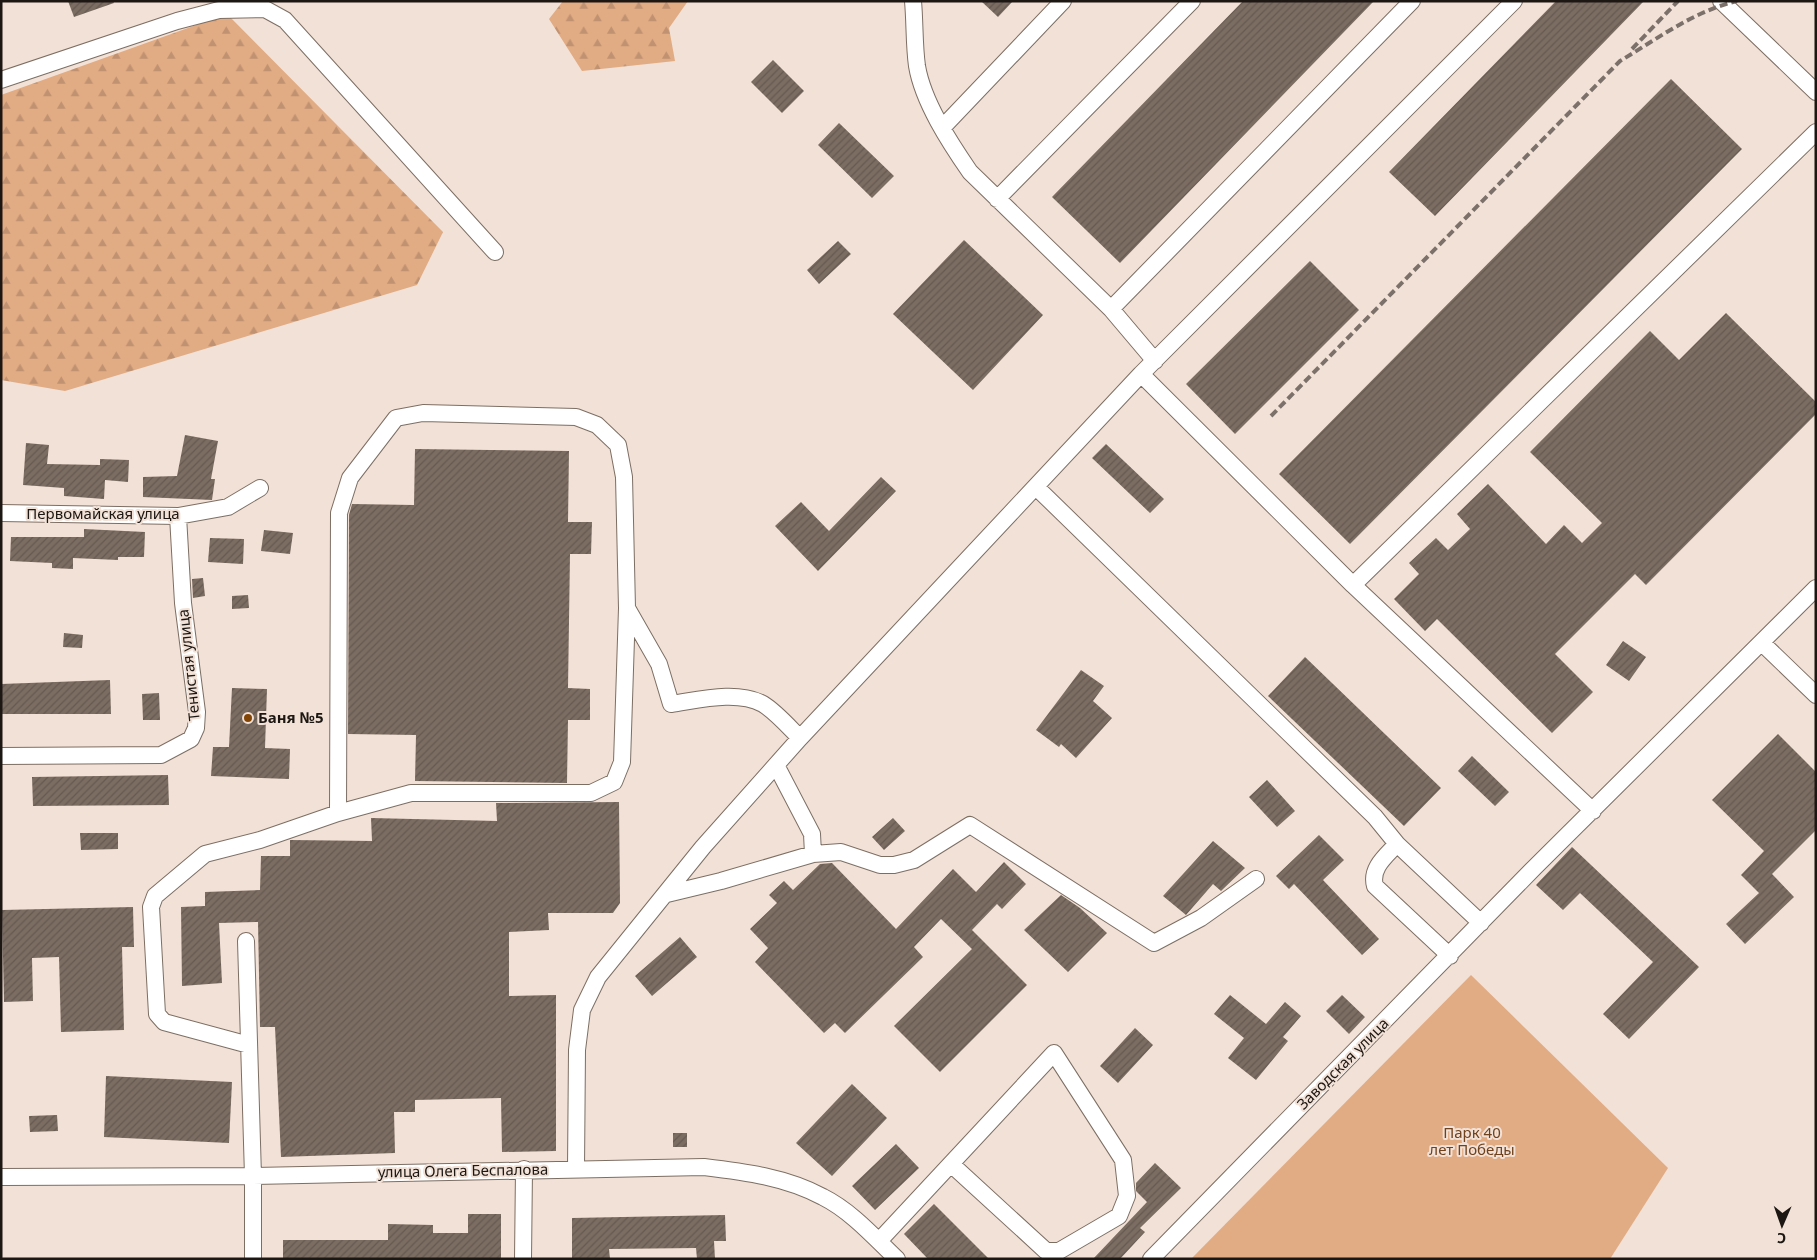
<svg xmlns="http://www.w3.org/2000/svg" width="1817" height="1260" font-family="'Noto Sans',sans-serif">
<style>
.forest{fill:url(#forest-firs)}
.park{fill:#e1ab84}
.building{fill:url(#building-hatch)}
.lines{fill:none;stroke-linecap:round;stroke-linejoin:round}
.minor-casing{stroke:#7d6e64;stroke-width:18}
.minor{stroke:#fff;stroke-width:16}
.rail{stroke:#7c716a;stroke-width:4;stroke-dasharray:8 4;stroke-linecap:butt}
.poi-dot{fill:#834506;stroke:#f2e1d6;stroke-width:2}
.labels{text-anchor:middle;stroke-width:4;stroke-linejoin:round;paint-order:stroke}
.street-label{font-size:15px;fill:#1c1713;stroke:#f2e1d6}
.poi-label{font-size:15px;font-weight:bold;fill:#1c1713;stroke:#f2e1d6;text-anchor:start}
.park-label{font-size:15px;fill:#6f421d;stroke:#f2e1d6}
</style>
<defs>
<pattern id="forest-firs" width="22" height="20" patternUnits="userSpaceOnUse" patternTransform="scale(1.25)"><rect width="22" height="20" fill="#e1ab84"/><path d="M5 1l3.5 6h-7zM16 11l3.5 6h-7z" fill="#c09271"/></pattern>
<pattern id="building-hatch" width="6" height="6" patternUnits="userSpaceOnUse" patternTransform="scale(1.25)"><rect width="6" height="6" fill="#7c6d63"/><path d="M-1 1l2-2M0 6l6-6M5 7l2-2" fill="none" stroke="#655950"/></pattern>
</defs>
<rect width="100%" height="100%" fill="#f2e1d6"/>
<path class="forest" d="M563,1h125l-19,27 6,33 -93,10 -33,-52z
M227,14l216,218 -26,53 -352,106 -64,-11v-285z"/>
<path class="park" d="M1471,975l197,193 -58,91h-419z"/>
<path class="building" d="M68,1h45l1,2 -40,14z
M981,1h32l-15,16z
M1243,1h131l-254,262 -68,-66z
M1556,1h88l-209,215 -46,-44z
M773,60l31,31 -22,22 -31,-31z
M1671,79l71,70 -392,395 -71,-70z
M839,123l55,53 -22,22 -54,-53z
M964,240l79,75 -70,75 -80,-76z
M838,241l13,13 -32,30 -12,-14z
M1310,261l49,49 -124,124 -49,-50z
M1726,313l90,89v12l-170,171 -11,-11 -80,80 38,38 -41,41 -115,-114 -12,12 -31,-32 25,-25 -10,-11 27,-25 12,12 22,-21 -13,-15 31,-30 58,60 18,-19 18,18 20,-20 -72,-71 120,-121 29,29z
M185,435l33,6 -7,38h4l-3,21 -69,-3v-20l34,-1z
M26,443l23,2 -2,19 53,1v-6l29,1 -1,22 -23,-2 -1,19 -40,-3v-8l-41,-3z
M1106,444l58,55 -14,14 -58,-55z
M415,449l154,2 -1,71h24l-1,32h-21l-2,134 22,1v31h-22l-1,63 -152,-2 1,-46 -68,-1 1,-219 3,-11 62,1z
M881,477l15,14 -78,80 -43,-45 26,-24 28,29z
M84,529l61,3 -1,25h-26v3l-45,-2v11l-21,-1v-5l-42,-2 1,-24h73z
M264,530l29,3 -3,21 -29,-3z
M210,538l34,1 -1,25 -35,-2z
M203,578l2,18 -12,2 -1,-19z
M248,595l1,13 -17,1v-13z
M64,633l19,2 -1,13 -19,-1z
M1623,641l23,16 -17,24 -23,-16z
M1305,657l136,131 -37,38 -136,-130z
M1081,670l23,16 -11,15 19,17 -36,40 -15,-14 -2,3 -23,-17z
M110,680l1,34h-110v-30z
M232,688l35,1 -2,59 25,1 -1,30 -78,-3 2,-29h16z
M159,693l1,27h-17l-1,-26z
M1778,734l38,38v58l-44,44 22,23 -49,47 -19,-20 33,-31 -18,-18 23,-24 -52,-51z
M1472,756l37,36 -14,14 -37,-35z
M168,775l1,30 -136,1 -1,-29z
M1267,780l28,31 -18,16 -28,-30z
M619,802l1,101 -7,10h-65l1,17 -40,2v64l47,-1v156l-54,1 -1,-54 -86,2v12h-21l1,41 -114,4 -6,-130h-15l-2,-105 -39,1 3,60 -40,3 -1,-79 24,-1v-14l55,-2 1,-34h29v-16l82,1 -1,-23 126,3 -1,-18z
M893,818l12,13 -21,19 -12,-13z
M80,833h38v16l-37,1z
M1319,835l25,25 -21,20 56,59 -17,16 -68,-71 -5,5 -13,-13z
M1213,841l32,27 -24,23 -8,-7 -27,31 -23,-19z
M1572,847l127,120 -70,72 -26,-25 50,-52 -73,-69 -17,17 -27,-25z
M1004,862l22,22 -24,25 -5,-5 -25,26 55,55 -87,87 -46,-46 78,-77 -31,-30 -27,28 9,10 -78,76 -10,-10 -11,10 -69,-71 13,-14 -18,-19 27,-26 -8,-8 15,-14 9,9 27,-26 12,-1 64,66 57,-60 23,23z
M1061,895l19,13 27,25 -39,39 -44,-42z
M133,907l1,40h-12l2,83 -63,2 -2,-75 -27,1 1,43 -29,1 -2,-92z
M680,937l17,20 -45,39 -17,-20z
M1230,995l36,29 19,-22 16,14 -18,21 5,4 -32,39 -28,-22 16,-20 -30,-24z
M1342,995l23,22 -16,17 -23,-23z
M1135,1028l18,17 -35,38 -18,-17z
M106,1076l126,6 -3,61 -125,-6z
M852,1084l35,34 -55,58 -36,-33z
M57,1115l1,16 -28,1 -1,-16z
M673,1133h14v14h-14z
M896,1144l23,24 -44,42 -23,-24z
M1155,1163l26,25 -41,40 5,4 -25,27h-27l54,-57 -11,-11v-8z
M934,1204l55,55h-61l-24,-25z
M468,1214h33v45h-218v-19h105v-16l45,1v8h35z
M725,1215l1,26h-12l1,18h-18l-1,-11 -87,1 1,10h-38v-41z"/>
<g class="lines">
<defs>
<path id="minor" d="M913,1c2,22 1,44 4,65 6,36 33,77 53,106l141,137 44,52
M1721,1l95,91
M1,80l176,-59 42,-11 46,-1 20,11 210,232
M942,128l121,-127
M997,199l195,-198
M1111,309l301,-308
M1141,374l212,211 240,226
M1036,487l339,330 22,27c-11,12 -27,24 -22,42l75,70
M1,513l177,3 50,-9 32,-19
M1353,585l463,-453
M1762,643l54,52
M1,756l160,-1 30,-16 5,-11 1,-16 -14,-109 -5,-87
M776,765l36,69 1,20
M338,813l73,-20h180l23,-11 8,-20 5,-154
M1397,844l84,79
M667,894l54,-13 92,-27 28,-2 39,13h14l20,-5 56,-35 184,118 47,-25 55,-39
M246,941l7,235v83
M249,1045l-85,-23 -7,-8 -6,-107 4,-11 50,-42 55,-14 78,-27 1,-300 11,-35 46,-60 27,-5 153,4 21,8 21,20 6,32 3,131 32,56 12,40c28,-4 66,-14 92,0 13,8 26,23 37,34
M576,1168l1,-118 5,-40 16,-33 105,-130 97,-109 341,-364 373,-373
M1,1177l252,-1 451,-9c41,5 82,10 119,30 28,14 51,40 74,62
M879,1241l175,-188 69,107 4,36 -8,20 -60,35h-13l-95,-87
M523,1259l1,-90
M1151,1259l383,-391 282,-280"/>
</defs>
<use href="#minor" class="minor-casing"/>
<use href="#minor" class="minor"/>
<path class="rail" d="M1632,49l46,-48
M1271,416l349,-355c37,-22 74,-50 117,-60"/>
</g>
<circle class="poi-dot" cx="248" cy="718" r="5"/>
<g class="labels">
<g class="street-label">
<text x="103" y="519">Первомайская улица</text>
<text transform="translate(189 665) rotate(-96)" y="5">Тенистая улица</text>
<text transform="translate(1343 1064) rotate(-45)" y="5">Заводская улица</text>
<text transform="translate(463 1171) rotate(-1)" y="5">улица Олега Беспалова</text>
</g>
<g class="poi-label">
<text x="258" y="723">Баня №5</text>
</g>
<g class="park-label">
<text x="1472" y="1138">Парк 40<tspan x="1472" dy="17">лет Победы</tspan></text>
</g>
</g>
<rect width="1817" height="1260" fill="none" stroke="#1c1713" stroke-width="5"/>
<g transform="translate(1782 1225) rotate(182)" stroke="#f2e1d6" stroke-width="4" paint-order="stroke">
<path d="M0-4L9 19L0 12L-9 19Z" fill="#1c1713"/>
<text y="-8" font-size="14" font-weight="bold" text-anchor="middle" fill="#1c1713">С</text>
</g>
</svg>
